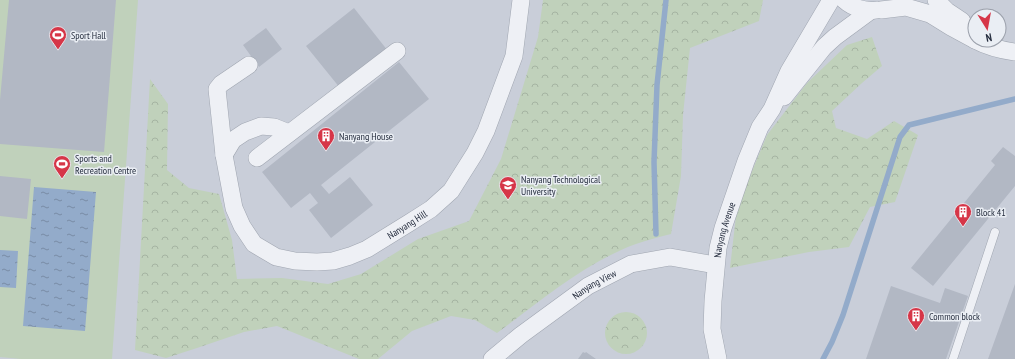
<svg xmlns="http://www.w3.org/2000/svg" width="1015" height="359" font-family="'PT Sans Narrow',sans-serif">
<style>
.built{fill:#c9ced9;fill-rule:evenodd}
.green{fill:#c0d1bb}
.forest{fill:url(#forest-crowns)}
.water{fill:url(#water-ripples)}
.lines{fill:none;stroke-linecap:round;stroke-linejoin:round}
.stream{stroke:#93abca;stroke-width:5.5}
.building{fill:#b2b8c4}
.lane-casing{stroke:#a0a6b1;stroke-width:9}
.street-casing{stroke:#a0a6b1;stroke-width:18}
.lane{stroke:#eef0f5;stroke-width:8}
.street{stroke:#eef0f5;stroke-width:17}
.labels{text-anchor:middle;stroke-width:3;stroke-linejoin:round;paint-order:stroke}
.poi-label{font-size:10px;fill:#242c3d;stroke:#eaeef4;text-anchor:start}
.street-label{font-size:10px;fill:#242c3d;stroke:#eaeef4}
</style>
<defs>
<pattern id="forest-crowns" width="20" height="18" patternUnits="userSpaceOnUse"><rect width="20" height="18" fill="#c0d1bb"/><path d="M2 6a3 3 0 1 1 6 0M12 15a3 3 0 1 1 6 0" fill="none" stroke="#a5b4a2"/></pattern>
<pattern id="water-ripples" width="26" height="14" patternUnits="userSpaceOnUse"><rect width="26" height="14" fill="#93abca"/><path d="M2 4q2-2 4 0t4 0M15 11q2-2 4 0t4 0" fill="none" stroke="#788ba5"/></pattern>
</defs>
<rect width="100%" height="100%" fill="#dbdfe7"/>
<path class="built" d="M0,0h1015v359h-1015zM975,16h24v24h-24z"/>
<path class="green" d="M0,0h138l-26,359h-91l-21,-2z"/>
<path class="forest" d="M543,0h220l-4,21 -69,27 -7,67 -2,61 -10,58c-12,3 -24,6 -35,10 -50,18 -97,58 -139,89l-22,-13 -24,-4 -39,15 -34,28h-19l-82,-33 -33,6 -47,16 -31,10 -31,-8 15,-271 18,25 -1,66 22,18 30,6 13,46 5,39 45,-1 46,6 33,-10 57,-35 51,-18 32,-62 37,-122z
M872,37l10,29 -20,17 -30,28 4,17 31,11 27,-18 24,14 -23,67 -25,5 -21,40 -40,5 -79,16 7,-61 30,-72 40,-52 40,-38z
M605 333a21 21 0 1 1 42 0a21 21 0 1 1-42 0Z"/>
<path class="water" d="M34,187l62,5 -11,139 -62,-5z
M0,250l18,1 -2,37 -16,-1z"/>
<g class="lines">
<path class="stream" d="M656,234l-2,-72 3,-77 9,-85
M823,359l9,-17 11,-27 57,-178 9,-12 106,-26"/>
</g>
<path class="building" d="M9,0h107l-12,152 -104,-8v-44z
M354,8l34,43 -48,37 -34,-42z
M266,28l16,21 -23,18 -16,-22z
M399,62l30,37 -108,86 8,9 21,-17 23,28 -42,33 -22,-28 9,-7 -8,-10 -19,15 -29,-36z
M1003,147l12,9v30l-82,100 -22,-18 84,-103 -4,-4z
M0,176l31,3 -4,40 -27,-3z
M1015,284v75h-27z
M891,286l49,17 5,-15 23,8 -22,63h-80z
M583,352l2,1 1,-1 10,7h-18z"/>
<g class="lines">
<defs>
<path id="lane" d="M953,359l42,-127"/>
<g id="street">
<path d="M844,0c9,8 22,12 33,10"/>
<path d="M936,0l11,11 15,10"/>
<path d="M881,10l25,-3 24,7 21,13 24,13"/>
<path d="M975,40c13,7 25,10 40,12"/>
<path id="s1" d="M249,65l-28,19 -4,5 7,66 10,53 8,18 12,18 22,13 19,4 22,1 16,-1 17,-5 17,-7 42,-26 22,-14 20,-18 24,-38 11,-22 28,-75 7,-56"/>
<path d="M784,97l40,-50 11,-10 34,-25"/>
<path d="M224,155l9,-15 12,-8 16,-6 13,1 15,6"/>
<path d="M257,158l140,-107"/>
<path id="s2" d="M492,359l29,-24 67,-49 43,-22 39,-7 45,8"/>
<path id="s3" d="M718,359l-6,-30 1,-28 5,-53 5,-20 23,-67 14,-34 12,-18 17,-38 42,-71"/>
</g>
</defs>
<use href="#lane" class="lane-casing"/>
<use href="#street" class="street-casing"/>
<use href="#lane" class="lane"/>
<use href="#street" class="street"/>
</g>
<defs>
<symbol id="stadium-pin" viewBox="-11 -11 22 30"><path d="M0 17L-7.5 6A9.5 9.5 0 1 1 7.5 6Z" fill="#d63648" stroke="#eaeef4"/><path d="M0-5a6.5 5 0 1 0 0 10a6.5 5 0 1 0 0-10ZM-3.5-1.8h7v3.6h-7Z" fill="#fff"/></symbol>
<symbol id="building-pin" viewBox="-11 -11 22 30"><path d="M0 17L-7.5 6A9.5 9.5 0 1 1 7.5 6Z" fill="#d63648" stroke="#eaeef4"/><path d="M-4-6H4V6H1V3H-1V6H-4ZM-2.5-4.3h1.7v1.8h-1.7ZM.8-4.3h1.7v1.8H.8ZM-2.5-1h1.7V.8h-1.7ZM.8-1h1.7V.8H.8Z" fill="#fff"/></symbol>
<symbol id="university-pin" viewBox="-11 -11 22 30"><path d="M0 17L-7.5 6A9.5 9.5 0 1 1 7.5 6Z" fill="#d63648" stroke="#eaeef4"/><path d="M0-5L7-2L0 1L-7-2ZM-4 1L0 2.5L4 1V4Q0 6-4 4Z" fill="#fff"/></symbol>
</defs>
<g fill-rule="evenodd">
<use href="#stadium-pin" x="48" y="25" width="20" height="27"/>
<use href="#building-pin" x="316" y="126" width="20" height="27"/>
<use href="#stadium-pin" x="52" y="154" width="20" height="27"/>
<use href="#university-pin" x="498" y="175" width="20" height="27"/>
<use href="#building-pin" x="953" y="202" width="20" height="27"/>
<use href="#building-pin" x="906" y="306" width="20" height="27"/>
</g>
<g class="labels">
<g class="poi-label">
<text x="71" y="39">Sport Hall</text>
<text x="339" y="140">Nanyang House</text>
<text x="75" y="162">Sports and<tspan x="75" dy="12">Recreation Centre</tspan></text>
<text x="521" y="183">Nanyang Technological<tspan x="521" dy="12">University</tspan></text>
<text x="976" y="216">Block 41</text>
<text x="929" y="320">Common block</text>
</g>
<g class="street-label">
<text dy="4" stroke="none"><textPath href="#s1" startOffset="368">Nanyang Hill</textPath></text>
<text dy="4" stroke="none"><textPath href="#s3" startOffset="131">Nanyang Avenue</textPath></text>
<text dy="4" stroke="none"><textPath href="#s2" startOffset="127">Nanyang View</textPath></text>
</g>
</g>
<g transform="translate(987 28) rotate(169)"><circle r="19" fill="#eaeef4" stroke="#9ba0ab"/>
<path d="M0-3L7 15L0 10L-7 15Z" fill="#d63648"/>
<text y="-6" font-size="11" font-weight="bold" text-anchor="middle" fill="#242c3d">N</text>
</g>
</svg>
